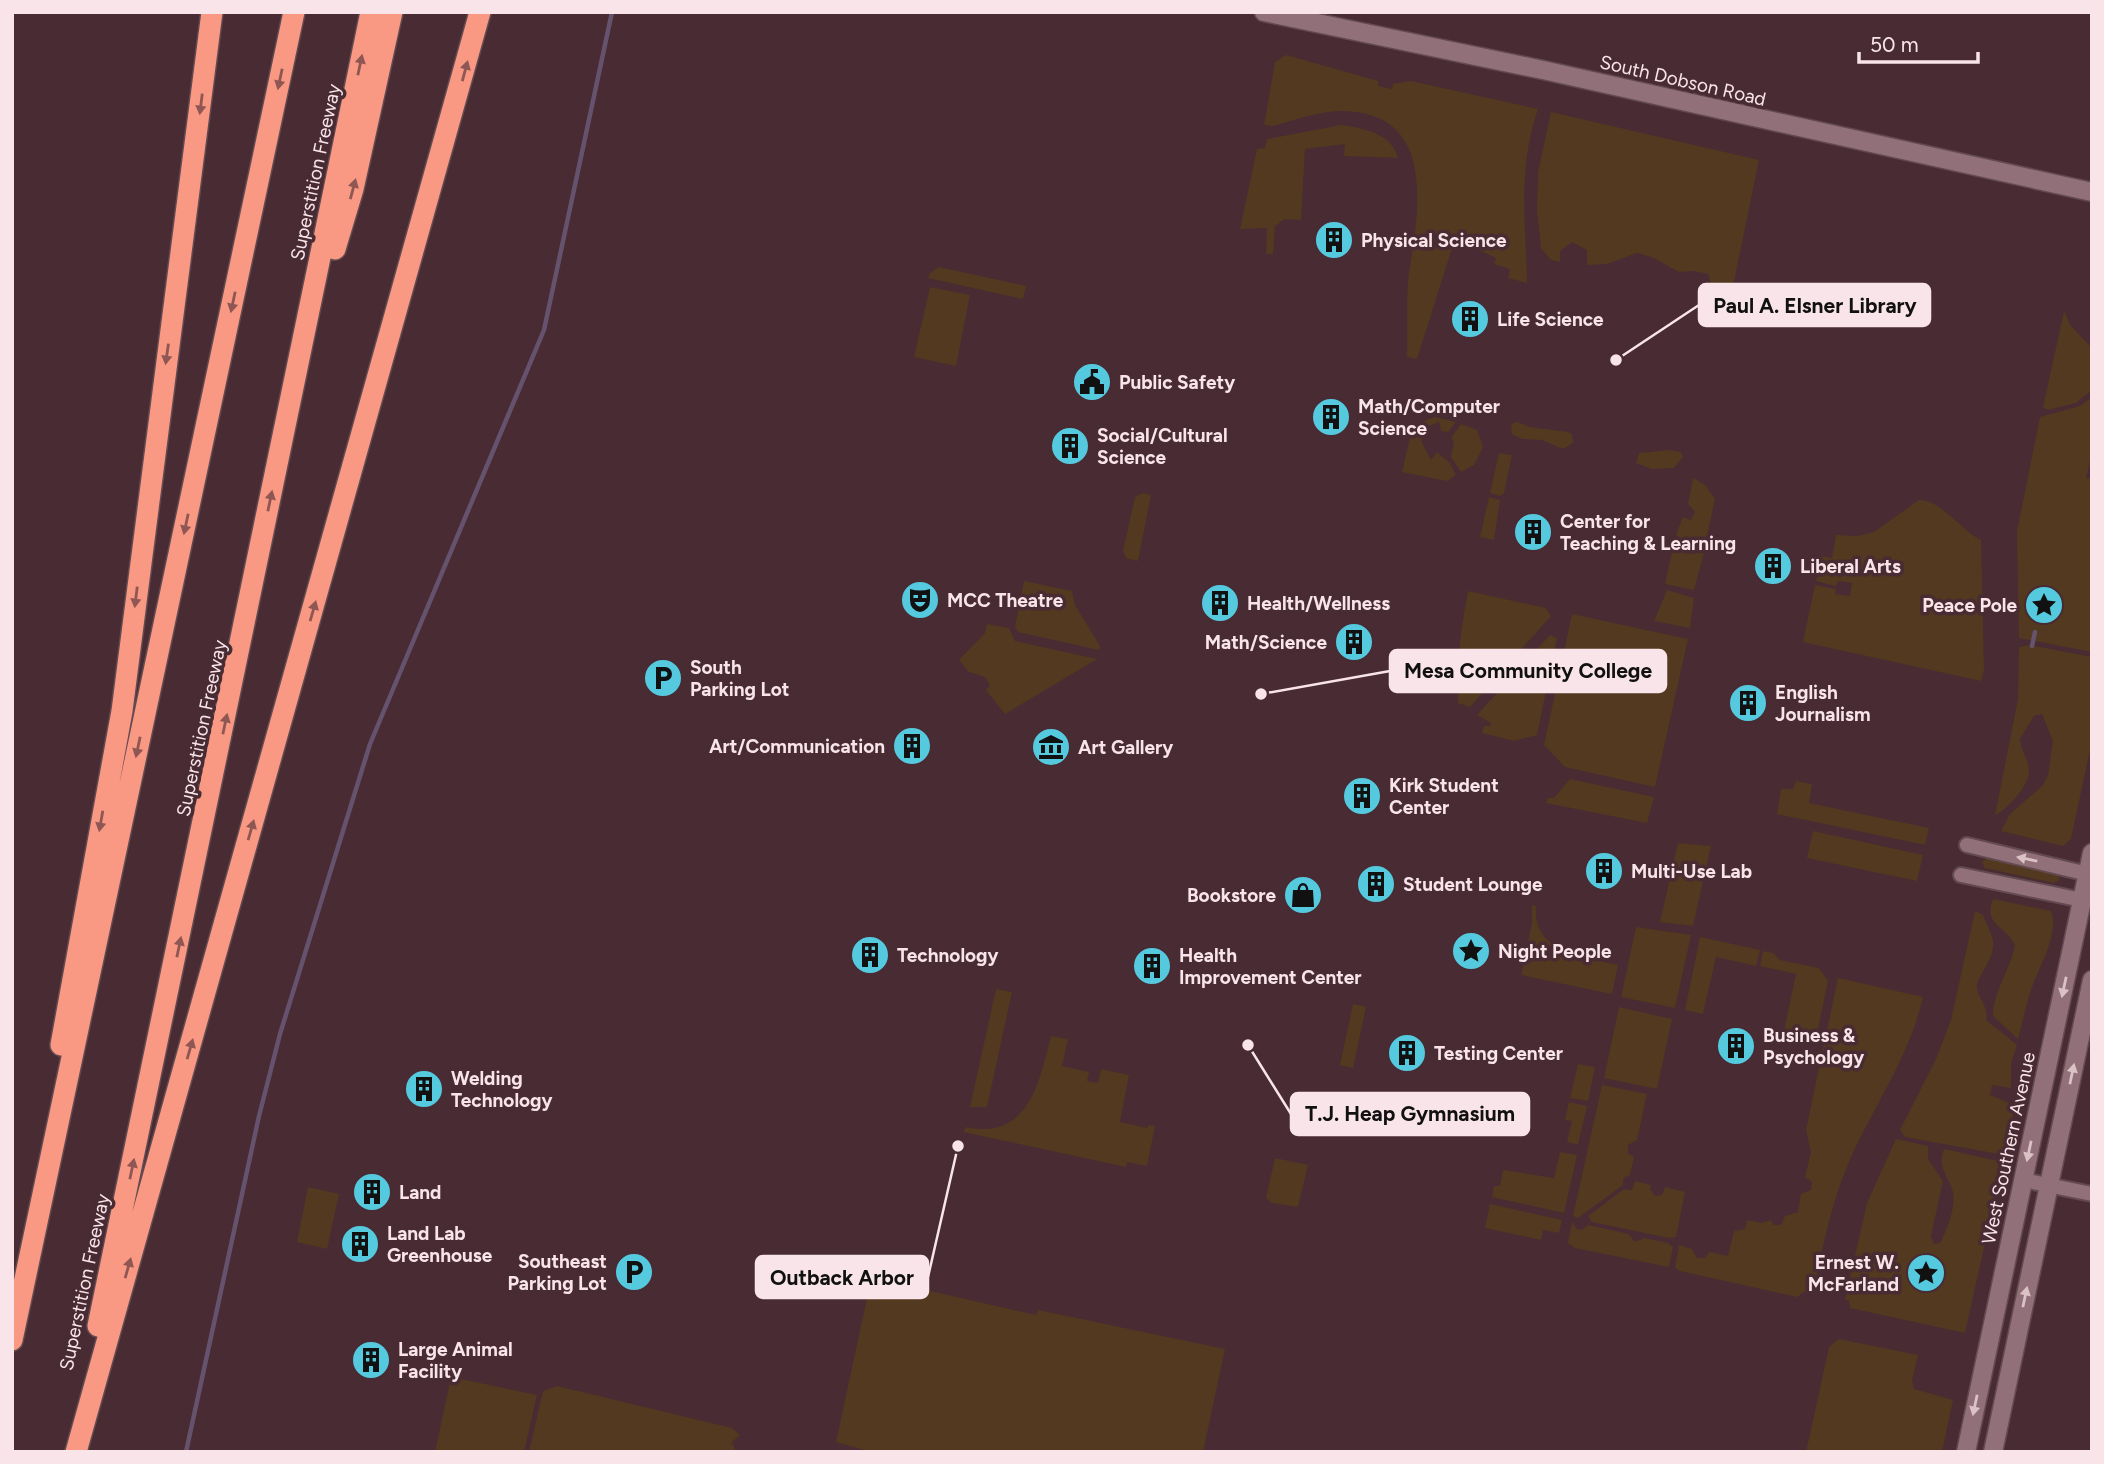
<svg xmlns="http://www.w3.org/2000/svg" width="2104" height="1464" font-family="Figtree,sans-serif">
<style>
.green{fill:#53391f}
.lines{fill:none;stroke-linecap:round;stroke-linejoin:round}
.stream{stroke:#65536e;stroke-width:4.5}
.street-casing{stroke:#624a50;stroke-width:18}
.secondary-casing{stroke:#624a50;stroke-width:21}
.highway-casing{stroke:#624a50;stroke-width:24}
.street{stroke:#927079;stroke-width:14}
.secondary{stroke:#927079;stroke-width:18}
.highway{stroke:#f99883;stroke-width:21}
.oneway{fill:#8f5753}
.oneway2{fill:#dac2c7}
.labels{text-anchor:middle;stroke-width:7;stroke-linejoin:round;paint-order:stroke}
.street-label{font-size:19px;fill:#f9e5e9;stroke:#482b33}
.poi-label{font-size:19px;font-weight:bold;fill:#f9e5e9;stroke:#482b33;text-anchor:start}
.leader{fill:none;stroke:#f9e5e9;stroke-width:2.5}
.callout-dot{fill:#f9e5e9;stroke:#482b33;stroke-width:2.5}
.callout{fill:#f9e5e9;stroke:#f9e5e9;stroke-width:2.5}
.callout-label{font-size:21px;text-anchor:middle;font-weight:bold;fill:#111}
</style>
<rect width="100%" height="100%" fill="#482b33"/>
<path class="green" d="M1286,55l92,26v5l14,3 1,-5 18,-3 127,28c-21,62 -12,111 -11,174l-19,-5 2,-9 -16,-5 2,-6 -52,-25 10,9 -37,117 -10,-2c1,-32 -2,-66 4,-97 10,-64 20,-147 -69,-149 -22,0 -47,9 -69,15l-9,-1 11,-63z
M1551,112l208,48 -30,146 -12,-3 -9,-29 -14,-3 -15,1 -25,-14 -17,-5 -30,11 -20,1v-15l-15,-8 -12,9v11l-9,-2 -10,-12 -4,-38 1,-38z
M1341,125c21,3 51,8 57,33l-54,-2 1,-12 -40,5 -4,71 -16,-1 -10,7 -2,28h-7l1,-26 -27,1 17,-80 8,-1 2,-9z
M939,267l87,19 -3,13 -95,-21 2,-5z
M930,287l40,8 -14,71 -42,-9z
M2064,311l7,15 21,22v42l-16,13 -28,7 -5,-3z
M2092,397v55l-6,26 6,1v173l-73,-14 -2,-107 23,-114 40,-11z
M1435,417l21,5 -8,10 -7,-1 -2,-9 -10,4 -8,15 10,19 6,-8 13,11 6,12 -9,6 -45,-9 11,-47z
M1517,422l13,5 38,5 4,2 1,9 -10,6 -21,-9 -20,-1 -10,-5 -1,-10z
M1461,424l16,6 6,17 -9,18 -13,7 -10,-15 3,-15 -3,-4z
M1670,450l11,2 2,5 -9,11 -22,1 -16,-6 3,-10z
M1499,453l13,2 -8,38 -4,3 -10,-3z
M1693,478l12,7 10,14 -9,42 -4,4 -21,-4 -5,-7 7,-17 8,3 4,-8 -7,-8z
M1142,493l9,2 -13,66 -12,-3 -3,-7 12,-54z
M1489,497l11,3 -6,40 -14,-3z
M1919,500c23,0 40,29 62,40l3,131 -3,10 -178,-39 12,-57 21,4 -1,5 15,2 2,-13 -14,-2 -2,5 -20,-5 6,-25 10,2 4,-23 22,1 16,-4z
M1680,545l21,4 3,4 -10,37 -29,-6 7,-32z
M1024,581l48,10 3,14 25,41 -1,4 -81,-18 -3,-5z
M1667,590l27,8 -4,30 -36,-7z
M1468,591l78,17 5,8 -81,91 -12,-4c-2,-39 3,-74 10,-112z
M1572,614l116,25 -33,148 -90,-20 -21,-22z
M987,624l22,4 6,13 82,18 -92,55 -19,-24 4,-4 -5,-9 -16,-5 -10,-12 26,-27z
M1550,635l7,3 -20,97 -23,6 -32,-8 2,-7h6l1,-3 -14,-8z
M2030,645l62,12v83l-21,99 -8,7 -62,-15 9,-17 33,-29 5,-10 5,-34 -11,-27 -8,2 -14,23c1,12 9,21 9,32 1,14 -22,39 -34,44l23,-116 1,-52z
M1570,779l84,18 -7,26 -101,-20 2,-5h6z
M1796,781l16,3 -3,19 120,25 -4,17 -148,-31 4,-25h12z
M1813,831l110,24 -6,26 -110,-23z
M1678,843l33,3 -18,80 -33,-4z
M1987,858l69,14 4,7 -6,4 -69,-15 -3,-6z
M1993,899l58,12c10,22 -16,63 -22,85 -4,15 -7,29 -11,43l-25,-23c0,-24 17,-46 22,-70 -6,-19 -33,-20 -22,-47z
M1532,905l4,1c-4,47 48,51 82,59l-6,29 -91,-19 11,-52z
M1975,911l8,4c3,8 9,18 10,27 2,18 -18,36 -16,46 2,13 12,18 9,32l31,25 -6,18v25l-19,-3 -2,10 17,7 7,8 -10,45 -99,-18 -5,-7 36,-71 15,-39z
M1636,927l55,8 -16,73 -54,-11z
M1700,937l60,13 -4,16 -40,-9 -13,57 -18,-4z
M1763,951l10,2 7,7 39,8 9,13 -12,58 -32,-8 12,-57 -36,-8z
M1838,978l85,19c-13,59 -50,110 -74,165 -18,41 -26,85 -36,129l-6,-1 -10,7 -117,-26 -5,-3 4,-23 13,4 5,9h8l4,-6 19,4 6,-25 11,-2 2,-9 15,3 9,-3 3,5h7l4,-9 13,-4 3,-18 10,-4 1,-8 -7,-5 6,-25 -5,-22z
M996,989l16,3 -25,115h-17z
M1353,1004l13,3 -13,61 -13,-3z
M1619,1007l53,12 -15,70 -53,-11z
M1051,1036l17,3 -6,27 27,6 -2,9 11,2 3,-14 28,6 -9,47 27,6 1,-3 7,1 -8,40 -20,-4 -1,5 -162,-35 1,-5c64,14 74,-45 86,-91z
M1578,1064l17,3 -7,34 -18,-3z
M1602,1085l45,9 -10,46 -9,5v8l6,4 -4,18 -7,3v7l-45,33 -5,-2z
M1569,1102l18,4 -9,39 -11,-3 5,-21 -7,-1z
M1896,1139l32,7v13l15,22 -12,55 3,8 6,-1c7,-13 16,-36 13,-51 -5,-17 -16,-23 -9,-43l59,13 -38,171 -115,-25 -1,-7 -4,-2 22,-96z
M1560,1152l17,3 -13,58 -72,-16 2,-11h6l3,-16 51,8z
M1275,1158l33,7 -10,42 -26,-4 -6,-5z
M1635,1181l16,4 -1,4 5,7 7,-1 3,-8 20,5 -9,45 -7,1 -77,-16 -4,-6 36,-27 8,1z
M308,1187l31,7 -12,55 -30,-7z
M1490,1204l72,16 -3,13 -16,-3 -2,10 -56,-12z
M1572,1222l5,7 5,1 6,-5 41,9 6,8 9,-4 24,5 5,4 -4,20 -94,-19 -7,-5z
M891,1282l145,33 2,-5 187,39 -22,103h-332l-35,-10 31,-144z
M1839,1339l79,16 -6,26 2,8 39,11 -11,52h-136l23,-105z
M451,1377l86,18 -13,57h-89z
M557,1386l175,42 8,7 -8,7 4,10h-207l14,-61z"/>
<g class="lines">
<path class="stream" d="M2032,646l3,-14
M186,1452l73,-336 21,-82 90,-290 174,-414 68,-318"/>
<defs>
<path id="street" d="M1967,845l125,30
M1961,875l121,25 10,-2
M2023,1180l69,14"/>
<path id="secondary" d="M1264,12l279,58 549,122
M1966,1452l126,-599
M1993,1452l99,-472"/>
<path id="highway" d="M335,249l18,-60 39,-177
M61,1045l61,-334 90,-699
M98,1326l273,-1314
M12,1340l282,-1328
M76,1452l404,-1440"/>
</defs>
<use href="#street" class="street-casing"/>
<use href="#secondary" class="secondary-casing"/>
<use href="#highway" class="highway-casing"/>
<use href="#street" class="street"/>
<use href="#secondary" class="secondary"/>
<use href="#highway" class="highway"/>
</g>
<defs><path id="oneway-solid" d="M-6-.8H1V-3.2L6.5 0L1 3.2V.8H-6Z" transform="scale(1.75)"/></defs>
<g class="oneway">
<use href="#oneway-solid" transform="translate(360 65) rotate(-78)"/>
<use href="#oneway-solid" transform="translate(465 71) rotate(-75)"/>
<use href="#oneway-solid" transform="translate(280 79) rotate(102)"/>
<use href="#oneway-solid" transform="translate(201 104) rotate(97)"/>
<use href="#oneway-solid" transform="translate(353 189) rotate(-75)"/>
<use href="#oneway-solid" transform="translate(233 302) rotate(102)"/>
<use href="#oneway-solid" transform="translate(167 354) rotate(98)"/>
<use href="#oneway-solid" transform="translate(270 501) rotate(-78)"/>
<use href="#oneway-solid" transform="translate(186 524) rotate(102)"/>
<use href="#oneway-solid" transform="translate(136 597) rotate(97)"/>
<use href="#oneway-solid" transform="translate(313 611) rotate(-74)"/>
<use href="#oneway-solid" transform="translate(225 724) rotate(-78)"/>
<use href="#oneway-solid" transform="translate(138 747) rotate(102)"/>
<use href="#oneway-solid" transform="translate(101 821) rotate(100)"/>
<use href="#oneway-solid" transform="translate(251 830) rotate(-74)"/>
<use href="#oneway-solid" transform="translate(179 947) rotate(-78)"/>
<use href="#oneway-solid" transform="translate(190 1049) rotate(-74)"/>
<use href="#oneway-solid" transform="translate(132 1169) rotate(-78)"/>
<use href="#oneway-solid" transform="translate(128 1268) rotate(-74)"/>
</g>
<g class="oneway2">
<use href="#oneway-solid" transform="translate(2027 859) rotate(-168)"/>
<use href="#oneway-solid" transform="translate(2064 987) rotate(102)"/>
<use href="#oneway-solid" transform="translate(2072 1074) rotate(-78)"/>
<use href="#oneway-solid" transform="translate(2029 1151) rotate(102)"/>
<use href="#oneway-solid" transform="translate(2025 1297) rotate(-78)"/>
<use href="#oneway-solid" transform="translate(1975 1405) rotate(102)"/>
</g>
<defs>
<symbol id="building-disc" viewBox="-11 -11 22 22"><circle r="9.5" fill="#55cadf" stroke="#482b33"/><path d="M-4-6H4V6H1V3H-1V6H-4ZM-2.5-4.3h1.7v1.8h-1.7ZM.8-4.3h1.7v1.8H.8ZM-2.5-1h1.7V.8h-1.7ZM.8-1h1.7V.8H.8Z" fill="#111"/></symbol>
<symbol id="civic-disc" viewBox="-11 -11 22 22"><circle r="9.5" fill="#55cadf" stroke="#482b33"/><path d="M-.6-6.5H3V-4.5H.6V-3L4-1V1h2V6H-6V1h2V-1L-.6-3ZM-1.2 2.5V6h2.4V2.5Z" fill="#111"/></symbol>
<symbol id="theatre-disc" viewBox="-11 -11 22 22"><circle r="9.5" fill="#55cadf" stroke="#482b33"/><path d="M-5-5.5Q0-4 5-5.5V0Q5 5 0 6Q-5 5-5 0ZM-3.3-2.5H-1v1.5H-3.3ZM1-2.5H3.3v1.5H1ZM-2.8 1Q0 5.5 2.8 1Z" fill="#111"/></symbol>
<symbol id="sight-disc" viewBox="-11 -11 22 22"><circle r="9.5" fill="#55cadf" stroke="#482b33"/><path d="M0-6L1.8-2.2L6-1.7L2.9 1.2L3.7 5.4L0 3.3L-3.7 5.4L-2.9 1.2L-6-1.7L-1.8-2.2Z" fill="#111"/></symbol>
<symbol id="parking-disc" viewBox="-11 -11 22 22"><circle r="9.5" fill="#55cadf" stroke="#482b33"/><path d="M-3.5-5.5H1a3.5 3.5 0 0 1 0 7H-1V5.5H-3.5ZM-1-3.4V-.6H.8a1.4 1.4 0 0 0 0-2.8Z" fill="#111"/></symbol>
<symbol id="museum-disc" viewBox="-11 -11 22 22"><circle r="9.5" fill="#55cadf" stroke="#482b33"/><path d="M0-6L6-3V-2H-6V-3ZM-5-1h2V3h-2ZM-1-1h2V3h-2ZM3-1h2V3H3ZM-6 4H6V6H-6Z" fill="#111"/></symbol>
<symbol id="shop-disc" viewBox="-11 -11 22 22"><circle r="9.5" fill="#55cadf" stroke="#482b33"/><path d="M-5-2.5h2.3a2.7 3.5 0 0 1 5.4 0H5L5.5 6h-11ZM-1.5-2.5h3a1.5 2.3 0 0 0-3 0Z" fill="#111"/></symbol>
</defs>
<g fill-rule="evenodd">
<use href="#building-disc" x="1312" y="218" width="44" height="44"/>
<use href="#building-disc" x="1448" y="297" width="44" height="44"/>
<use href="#civic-disc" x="1070" y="360" width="44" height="44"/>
<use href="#building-disc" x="1309" y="395" width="44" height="44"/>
<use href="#building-disc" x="1048" y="424" width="44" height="44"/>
<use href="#building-disc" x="1511" y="510" width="44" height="44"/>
<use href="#building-disc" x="1751" y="544" width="44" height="44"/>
<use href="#theatre-disc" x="898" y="578" width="44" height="44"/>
<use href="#building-disc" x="1198" y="581" width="44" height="44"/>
<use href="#sight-disc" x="2022" y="583" width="44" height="44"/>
<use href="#building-disc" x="1332" y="620" width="44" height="44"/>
<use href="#parking-disc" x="641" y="656" width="44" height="44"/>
<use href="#building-disc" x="1726" y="681" width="44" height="44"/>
<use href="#building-disc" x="890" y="724" width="44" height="44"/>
<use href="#museum-disc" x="1029" y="725" width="44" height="44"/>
<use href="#building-disc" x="1340" y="774" width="44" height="44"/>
<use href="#building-disc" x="1582" y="849" width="44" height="44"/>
<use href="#building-disc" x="1354" y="862" width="44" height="44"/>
<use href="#shop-disc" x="1281" y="873" width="44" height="44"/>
<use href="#sight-disc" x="1449" y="929" width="44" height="44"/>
<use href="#building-disc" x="848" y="933" width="44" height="44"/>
<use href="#building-disc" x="1130" y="944" width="44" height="44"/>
<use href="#building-disc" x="1714" y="1024" width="44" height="44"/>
<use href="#building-disc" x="1385" y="1031" width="44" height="44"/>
<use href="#building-disc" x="402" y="1067" width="44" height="44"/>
<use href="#building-disc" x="350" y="1170" width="44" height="44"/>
<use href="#building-disc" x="338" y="1222" width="44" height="44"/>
<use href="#parking-disc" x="612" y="1250" width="44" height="44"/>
<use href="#sight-disc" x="1904" y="1251" width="44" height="44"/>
<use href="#building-disc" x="349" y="1338" width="44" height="44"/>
</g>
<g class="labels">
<g class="street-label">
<text transform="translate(1683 80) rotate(13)" y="7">South Dobson Road</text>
<text transform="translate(315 172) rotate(-78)" y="7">Superstition Freeway</text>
<text transform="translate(201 728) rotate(-78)" y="7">Superstition Freeway</text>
<text transform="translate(2008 1148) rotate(-78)" y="7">West Southern Avenue</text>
<text transform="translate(84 1282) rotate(-78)" y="7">Superstition Freeway</text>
</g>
<g class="poi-label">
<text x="1361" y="247">Physical Science</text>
<text x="1497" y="326">Life Science</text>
<text x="1119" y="389">Public Safety</text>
<text x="1358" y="413">Math/Computer<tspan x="1358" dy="22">Science</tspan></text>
<text x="1097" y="442">Social/Cultural<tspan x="1097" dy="22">Science</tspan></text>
<text x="1560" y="528">Center for<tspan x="1560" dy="22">Teaching &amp; Learning</tspan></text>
<text x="1800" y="573">Liberal Arts</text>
<text x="947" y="607">MCC Theatre</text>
<text x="1247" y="610">Health/Wellness</text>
<text x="2017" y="612" text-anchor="end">Peace Pole</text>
<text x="1327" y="649" text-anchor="end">Math/Science</text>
<text x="690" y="674">South<tspan x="690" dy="22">Parking Lot</tspan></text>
<text x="1775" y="699">English<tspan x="1775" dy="22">Journalism</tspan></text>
<text x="885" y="753" text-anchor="end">Art/Communication</text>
<text x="1078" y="754">Art Gallery</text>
<text x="1389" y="792">Kirk Student<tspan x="1389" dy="22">Center</tspan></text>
<text x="1631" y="878">Multi-Use Lab</text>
<text x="1403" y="891">Student Lounge</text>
<text x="1276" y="902" text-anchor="end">Bookstore</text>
<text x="1498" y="958">Night People</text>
<text x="897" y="962">Technology</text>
<text x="1179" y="962">Health<tspan x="1179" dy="22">Improvement Center</tspan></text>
<text x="1763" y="1042">Business &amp;<tspan x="1763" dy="22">Psychology</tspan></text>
<text x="1434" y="1060">Testing Center</text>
<text x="451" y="1085">Welding<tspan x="451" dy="22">Technology</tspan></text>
<text x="399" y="1199">Land</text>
<text x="387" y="1240">Land Lab<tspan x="387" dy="22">Greenhouse</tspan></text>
<text x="607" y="1268" text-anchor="end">Southeast<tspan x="607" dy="22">Parking Lot</tspan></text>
<text x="1899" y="1269" text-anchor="end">Ernest W.<tspan x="1899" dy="22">McFarland</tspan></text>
<text x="398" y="1356">Large Animal<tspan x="398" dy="22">Facility</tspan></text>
</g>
</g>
<path class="leader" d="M1616 360L1699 305M1261 694L1390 671M1248 1045L1291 1114M958 1146L928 1277"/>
<g class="callout-dot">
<circle cx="1616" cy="360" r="7"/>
<circle cx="1261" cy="694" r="7"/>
<circle cx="1248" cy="1045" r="7"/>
<circle cx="958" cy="1146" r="7"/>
</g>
<g class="callout">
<rect x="1699" y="284" width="231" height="42" rx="7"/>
<rect x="1390" y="650" width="276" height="42" rx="7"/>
<rect x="1291" y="1093" width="238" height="42" rx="7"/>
<rect x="756" y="1256" width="172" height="42" rx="7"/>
</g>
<g class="callout-label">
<text x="1815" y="313">Paul A. Elsner Library</text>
<text x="1528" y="678">Mesa Community College</text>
<text x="1410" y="1121">T.J. Heap Gymnasium</text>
<text x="842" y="1285">Outback Arbor</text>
</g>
<rect width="2104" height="1464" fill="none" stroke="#f9e5e9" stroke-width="28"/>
<path d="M1859 52v10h119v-10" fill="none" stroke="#f9e5e9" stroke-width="3.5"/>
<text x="1870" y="52" font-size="21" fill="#f9e5e9" stroke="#482b33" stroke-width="5" paint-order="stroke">50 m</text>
</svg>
